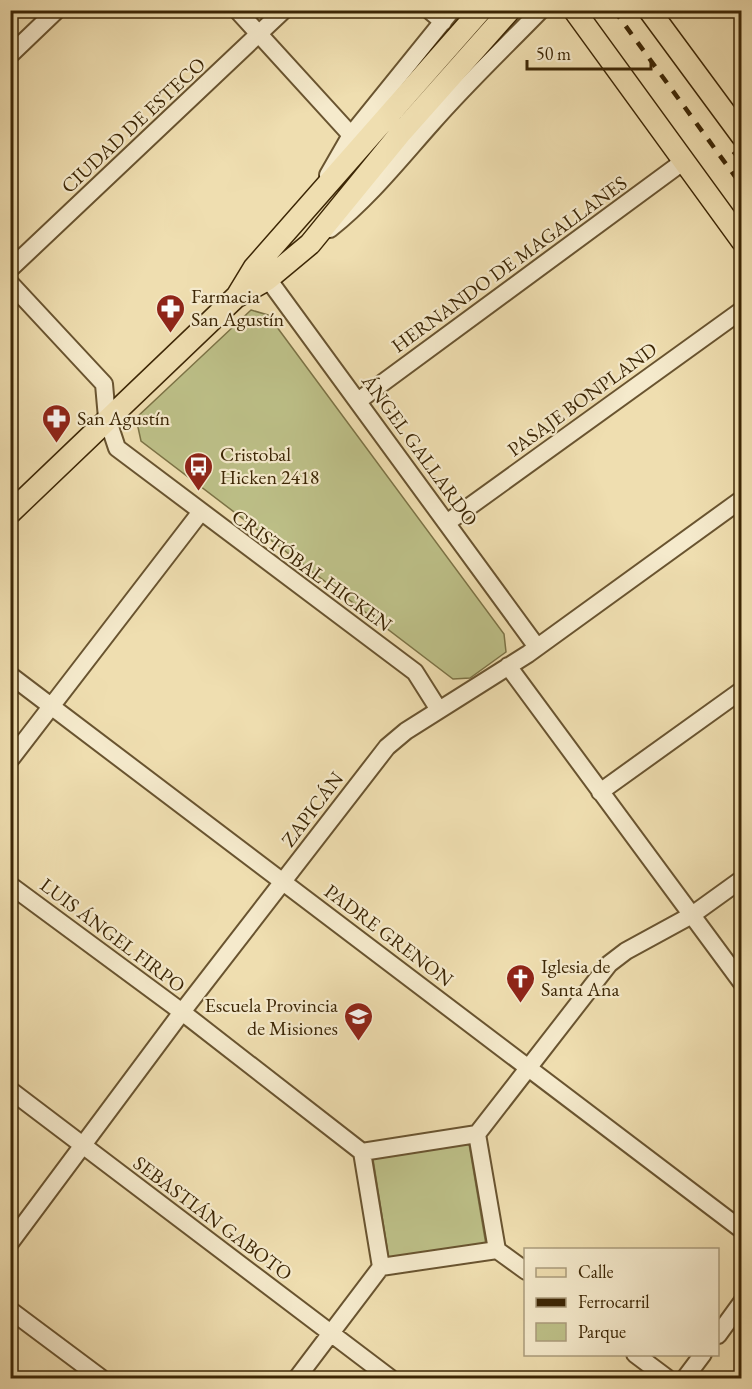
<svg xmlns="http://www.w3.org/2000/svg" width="752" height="1389" font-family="'EB Garamond',serif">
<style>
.green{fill:#bdc088;stroke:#7c7346;stroke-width:1.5}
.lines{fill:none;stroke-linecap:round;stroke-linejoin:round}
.minor-casing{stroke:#695430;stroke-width:20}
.major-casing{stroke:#3c2605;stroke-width:24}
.path{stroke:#3c2605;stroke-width:3;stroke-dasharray:4.5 3;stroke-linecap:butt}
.minor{stroke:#f5eacc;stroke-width:16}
.major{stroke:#efdeb0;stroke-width:21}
.rail{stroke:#3c2605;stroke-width:4.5;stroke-dasharray:10 10;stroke-linecap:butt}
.labels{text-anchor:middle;stroke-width:4.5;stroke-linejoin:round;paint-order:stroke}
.street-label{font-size:20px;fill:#3c2605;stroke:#f5eacc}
.poi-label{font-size:20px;fill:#3c2605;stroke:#f5eacc;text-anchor:start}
</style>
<rect width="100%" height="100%" fill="#efdeb0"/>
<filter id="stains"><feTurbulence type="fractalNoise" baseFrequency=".00333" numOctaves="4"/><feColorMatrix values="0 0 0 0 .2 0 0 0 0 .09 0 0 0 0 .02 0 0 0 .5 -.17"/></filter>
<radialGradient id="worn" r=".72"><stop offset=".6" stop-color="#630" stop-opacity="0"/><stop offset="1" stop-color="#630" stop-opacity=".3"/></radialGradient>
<path class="green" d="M251,310l17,5 236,319 2,18 -36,26 -17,1 -312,-238 -5,-23z
M469,1144l17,101 -97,15 -16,-101z"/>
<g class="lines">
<defs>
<path id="minor" d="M237,10l114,125
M429,10l14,12
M10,55l47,-45
M328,175l23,-40 101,-125
M330,229c39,-31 69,-69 102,-106 34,-39 72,-75 109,-113
M10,269l274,-259
M268,279l269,368
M10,283l94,101 3,34 10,30 298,224 24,38
M358,401l326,-240
M448,522l294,-212
M508,666l234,317
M10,675l732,555
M10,760l190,-247
M600,792l142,-102
M10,885l172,127 180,140 19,115
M10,1090l380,288
M362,1152l115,-18
M10,1243l172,-231 205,-265 19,-16 122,-77 214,-155
M497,1250l-20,-116 132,-170 17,-13 66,-36 50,-36
M497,1250l29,21
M10,1310l91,68
M718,1335l24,-33
M635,1354l32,24
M297,1378l84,-111 116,-17
M685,1378l18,-24"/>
<path id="major" d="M574,10l168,231
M649,10l93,126
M238,296l30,-17 42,-35 89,-109 111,-125
M10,513l227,-217 17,-28 227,-258"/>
</defs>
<use href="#minor" class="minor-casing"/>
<use href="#major" class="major-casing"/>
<path class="path" d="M733,152l9,12"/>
<use href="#minor" class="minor"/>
<use href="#major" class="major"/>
<path class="rail" d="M614,10l128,176"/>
</g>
<defs>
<symbol id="pharmacy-pin" viewBox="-11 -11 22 30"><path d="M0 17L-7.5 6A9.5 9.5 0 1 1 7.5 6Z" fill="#8f2418" stroke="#f5eacc"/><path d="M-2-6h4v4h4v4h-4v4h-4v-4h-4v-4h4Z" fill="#fff"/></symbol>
<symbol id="bus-pin" viewBox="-11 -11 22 30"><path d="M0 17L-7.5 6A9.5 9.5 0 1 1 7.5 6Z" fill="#8f2418" stroke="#f5eacc"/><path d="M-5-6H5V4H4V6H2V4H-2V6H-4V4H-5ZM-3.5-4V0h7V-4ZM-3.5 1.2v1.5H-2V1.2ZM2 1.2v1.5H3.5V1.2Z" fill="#fff"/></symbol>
<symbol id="church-pin" viewBox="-11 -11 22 30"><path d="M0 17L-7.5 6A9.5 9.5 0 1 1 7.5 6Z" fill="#8f2418" stroke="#f5eacc"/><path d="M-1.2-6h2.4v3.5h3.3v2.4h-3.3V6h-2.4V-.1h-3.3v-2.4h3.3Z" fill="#fff"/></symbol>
<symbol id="school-pin" viewBox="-11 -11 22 30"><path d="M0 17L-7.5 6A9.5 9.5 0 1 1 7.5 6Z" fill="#8f2418" stroke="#f5eacc"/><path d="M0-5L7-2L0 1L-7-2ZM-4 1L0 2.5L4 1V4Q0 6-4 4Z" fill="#fff"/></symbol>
</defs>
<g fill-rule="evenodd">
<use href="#pharmacy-pin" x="154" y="292" width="33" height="45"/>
<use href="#pharmacy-pin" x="40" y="402" width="33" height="45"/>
<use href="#bus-pin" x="182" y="450" width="33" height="45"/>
<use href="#church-pin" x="504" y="962" width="33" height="45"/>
<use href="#school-pin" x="342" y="1000" width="33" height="45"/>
</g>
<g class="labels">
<g class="street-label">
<text transform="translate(133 125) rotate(-43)" y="7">CIUDAD DE ESTECO</text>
<text transform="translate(509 264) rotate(-36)" y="7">HERNANDO DE MAGALLANES</text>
<text transform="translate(582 399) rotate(-36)" y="7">PASAJE BONPLAND</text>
<text transform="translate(420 450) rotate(54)" y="7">ÁNGEL GALLARDO</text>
<text transform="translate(312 570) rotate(36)" y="7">CRISTÓBAL HICKEN</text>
<text transform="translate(312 809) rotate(-53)" y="7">ZAPICÁN</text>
<text transform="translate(113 935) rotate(37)" y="7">LUIS ÁNGEL FIRPO</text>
<text transform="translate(389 935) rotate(37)" y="7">PADRE GRENON</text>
<text transform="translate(213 1218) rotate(37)" y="7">SEBASTIÁN GABOTO</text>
</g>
<g class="poi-label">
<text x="191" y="303">Farmacia<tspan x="191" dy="23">San Agustín</tspan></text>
<text x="77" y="425">San Agustín</text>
<text x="220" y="461">Cristobal<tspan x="220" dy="23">Hicken 2418</tspan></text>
<text x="541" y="973">Iglesia de<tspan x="541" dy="23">Santa Ana</tspan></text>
<text x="338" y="1012" text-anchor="end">Escuela Provincia<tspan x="338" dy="23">de Misiones</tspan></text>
</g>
</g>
<rect width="752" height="1389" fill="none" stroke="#efdeb0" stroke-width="36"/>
<rect x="12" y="12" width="728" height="1365" fill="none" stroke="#3c2605" stroke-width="3"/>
<rect x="18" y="18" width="716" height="1353" fill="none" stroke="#3c2605" stroke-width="1.5"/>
<rect x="524" y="1248" width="195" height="108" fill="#f5eacc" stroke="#ab9c7c" stroke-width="1.5"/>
<rect x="536" y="1268" width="30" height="9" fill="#efdeb0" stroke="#ab9c7c" stroke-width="1.5"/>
<text x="578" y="1278" font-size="18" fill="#3c2605">Calle</text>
<rect x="536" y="1298" width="30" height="9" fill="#3c2605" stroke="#ab9c7c" stroke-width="1.5"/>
<text x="578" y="1308" font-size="18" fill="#3c2605">Ferrocarril</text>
<rect x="536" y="1323" width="30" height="18" fill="#bdc088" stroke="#ab9c7c" stroke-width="1.5"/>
<text x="578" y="1338" font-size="18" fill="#3c2605">Parque</text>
<path d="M527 60v9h124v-9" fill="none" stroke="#3c2605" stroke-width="3"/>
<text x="536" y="60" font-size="18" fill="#3c2605" stroke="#f5eacc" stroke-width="4.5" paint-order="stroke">50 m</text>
<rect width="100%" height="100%" filter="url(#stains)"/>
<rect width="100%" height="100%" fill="url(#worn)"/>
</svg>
